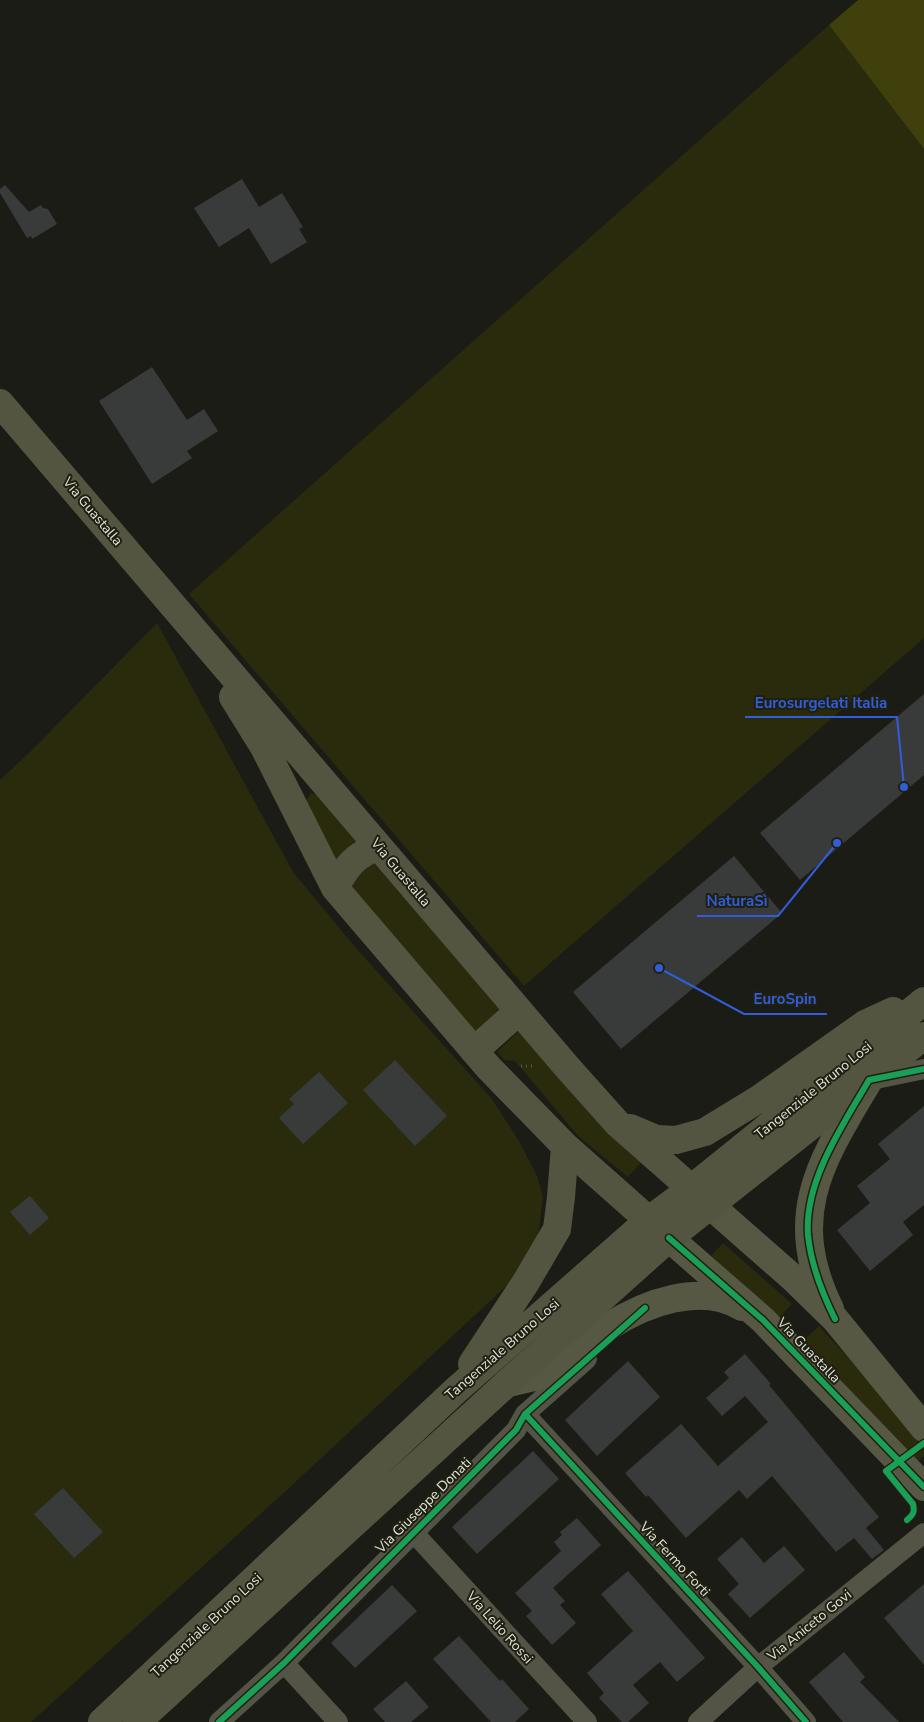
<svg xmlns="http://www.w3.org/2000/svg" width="924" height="1722" font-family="'Nunito Sans',sans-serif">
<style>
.green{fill:#2a2b0c}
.forest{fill:#3f400c}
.building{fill:#393b3a}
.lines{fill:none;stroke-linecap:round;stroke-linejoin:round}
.path{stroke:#59594e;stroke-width:3;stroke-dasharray:1 4;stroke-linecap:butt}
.street{stroke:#535446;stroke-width:20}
.secondary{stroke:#575844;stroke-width:28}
.primary{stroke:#545540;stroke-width:28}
.cycleway-casing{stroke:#202012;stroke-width:9}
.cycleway{stroke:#1a9f57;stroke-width:6}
.labels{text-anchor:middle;stroke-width:4;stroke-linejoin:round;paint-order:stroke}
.street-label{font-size:14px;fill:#e1e2d8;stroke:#202012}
.leader{fill:none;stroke:#315dd8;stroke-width:2}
.callout-dot{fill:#315dd8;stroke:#202012;stroke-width:2}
.callout-label{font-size:15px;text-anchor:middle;font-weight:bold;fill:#315dd8;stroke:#202012;stroke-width:4;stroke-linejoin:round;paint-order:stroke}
</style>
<rect width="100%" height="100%" fill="#1c1c16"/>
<path class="green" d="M829,25l95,124v489l-400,348 -335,-392z
M157,623l136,249 62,75 137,152 28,44 17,33 6,21 -5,39 -20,39 -229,213 -258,234h-31v-942l31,-29z
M311,793l11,2 40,49 -25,19 -31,-62z
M372,858l132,152 -31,27 -123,-148 4,-17z
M519,1031l123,131 -14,15 -49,-40 -64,-76 -11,-1 -7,-8z
M723,1243l69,61 -12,13 -69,-61z
M819,1326l105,114v15l-9,9 -112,-123z"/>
<path class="forest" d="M858,0h66v149l-95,-124z"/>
<path class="building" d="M242,179l17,28 23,-14 21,34 -4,2 8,13 -36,22 -22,-36 -30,19 -25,-39z
M5,185l24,27 12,-7 2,3 5,1 9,15 -25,15 -1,-3 -4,2 -27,-45v-4z
M152,367l35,53 17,-11 14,22 -31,20 5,7 -40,26 -53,-83z
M924,694v81l-124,105 -40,-47z
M734,856l48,57 -161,136 -48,-57z
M395,1060l52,56 -32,30 -52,-56z
M319,1072l29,31 -45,41 -24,-26 15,-14 -5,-5z
M924,1106v99l-21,17 10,13 -43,36 -33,-41 33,-27 -13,-17 33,-27 -12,-15z
M30,1196l19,22 -19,17 -20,-23z
M745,1354l26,30 -2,1 110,132 -13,11 18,22 -12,9 -18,-21 -18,14 -64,-76 -25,23 -8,-9 -53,48 -38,-43 -2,2 -21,-24 56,-49 37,42 50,-44 -23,-26 -23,20 -16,-18 23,-20 -5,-6z
M628,1361l32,36 -63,59 -32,-36z
M533,1451l26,28 -82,75 -25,-27z
M63,1488l40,44 -29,26 -40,-44z
M577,1518l24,27 -48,43 12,13 -5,4 16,18 -24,22 -26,-29 6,-5 -17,-18 46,-42 -7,-9 8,-7 -2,-3z
M742,1537l22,26 20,-17 21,24 -55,48 -22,-24 11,-10 -22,-25z
M628,1571l77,87 -28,24 -17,-20 -27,23 16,18 -21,19h-6l-23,-24 5,-5 -17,-20 46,-42 -32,-37z
M924,1584v81l-40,-47z
M392,1585l25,26 -62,57 -24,-25z
M459,1636l41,45 2,-2 27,30 -14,13h-24l-58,-63z
M844,1652l21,25 -5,5 39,40h-56l-34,-40z
M406,1681l23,26 -18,15h-26l-12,-13z"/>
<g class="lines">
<path class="path" d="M521,1066h14"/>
<path class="street" d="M871,1080l53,-11
M525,1414l233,253 48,55
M413,1532l174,190
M284,1663l54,59
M219,1722l65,-59 232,-233 9,-16 62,-55
M698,1722l60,-55 166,-134"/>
<path class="secondary" d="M711,1206l82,72 42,41 89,109
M669,1238l94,82 161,167
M830,1309c-46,-94 -9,-148 39,-229
M506,1384c17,-5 37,-7 51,-17 18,-12 33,-29 51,-40 37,-24 93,-45 134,-20"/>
<path class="primary" d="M0,403l567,664 50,56 94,83
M233,697l31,50 71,141 153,179 77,79 97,86
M335,888c12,-23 20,-32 43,-42
M474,1051l45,-40
M630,1128l26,11 20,1 29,-8 54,-33 106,-75 28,-13
M472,1364l54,-82 31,-53 4,-32 4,-51
M102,1722l353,-331 194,-171 42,-31 233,-188
M137,1722l369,-338 163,-146 255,-202"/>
<defs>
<path id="cycleway" d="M669,1238l94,82 161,167
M835,1319c-13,-26 -24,-54 -27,-84 -4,-54 35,-110 61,-155l55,-11
M525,1414l233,253 48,55
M907,1520c6,-5 8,-8 6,-16l-27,-33 38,-28
M219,1722l65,-59 232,-233 9,-16 120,-106"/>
</defs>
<use href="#cycleway" class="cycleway-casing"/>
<use href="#cycleway" class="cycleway"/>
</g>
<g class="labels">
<g class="street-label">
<text transform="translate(93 511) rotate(50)" y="5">Via Guastalla</text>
<text transform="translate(401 872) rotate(50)" y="5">Via Guastalla</text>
<text transform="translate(813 1090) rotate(-39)" y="5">Tangenziale Bruno Losi</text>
<text transform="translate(502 1349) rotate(-41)" y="5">Tangenziale Bruno Losi</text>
<text transform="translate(809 1350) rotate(46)" y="5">Via Guastalla</text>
<text transform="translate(423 1505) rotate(-45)" y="5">Via Giuseppe Donati</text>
<text transform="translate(675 1559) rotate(47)" y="5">Via Fermo Forti</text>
<text transform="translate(206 1625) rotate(-43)" y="5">Tangenziale Bruno Losi</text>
<text transform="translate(809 1625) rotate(-39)" y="5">Via Aniceto Govi</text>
<text transform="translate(500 1627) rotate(48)" y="5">Via Lelio Rossi</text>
</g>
</g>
<path class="leader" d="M904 787L897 717H745M837 843L778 916H697M659 968L744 1014H827"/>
<g class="callout-dot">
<circle cx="904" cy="787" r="5"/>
<circle cx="837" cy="843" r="5"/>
<circle cx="659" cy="968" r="5"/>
</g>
<g class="callout-label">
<text x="821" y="708">Eurosurgelati Italia</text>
<text x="737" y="906">NaturaSì</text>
<text x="785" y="1004">EuroSpin</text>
</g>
</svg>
